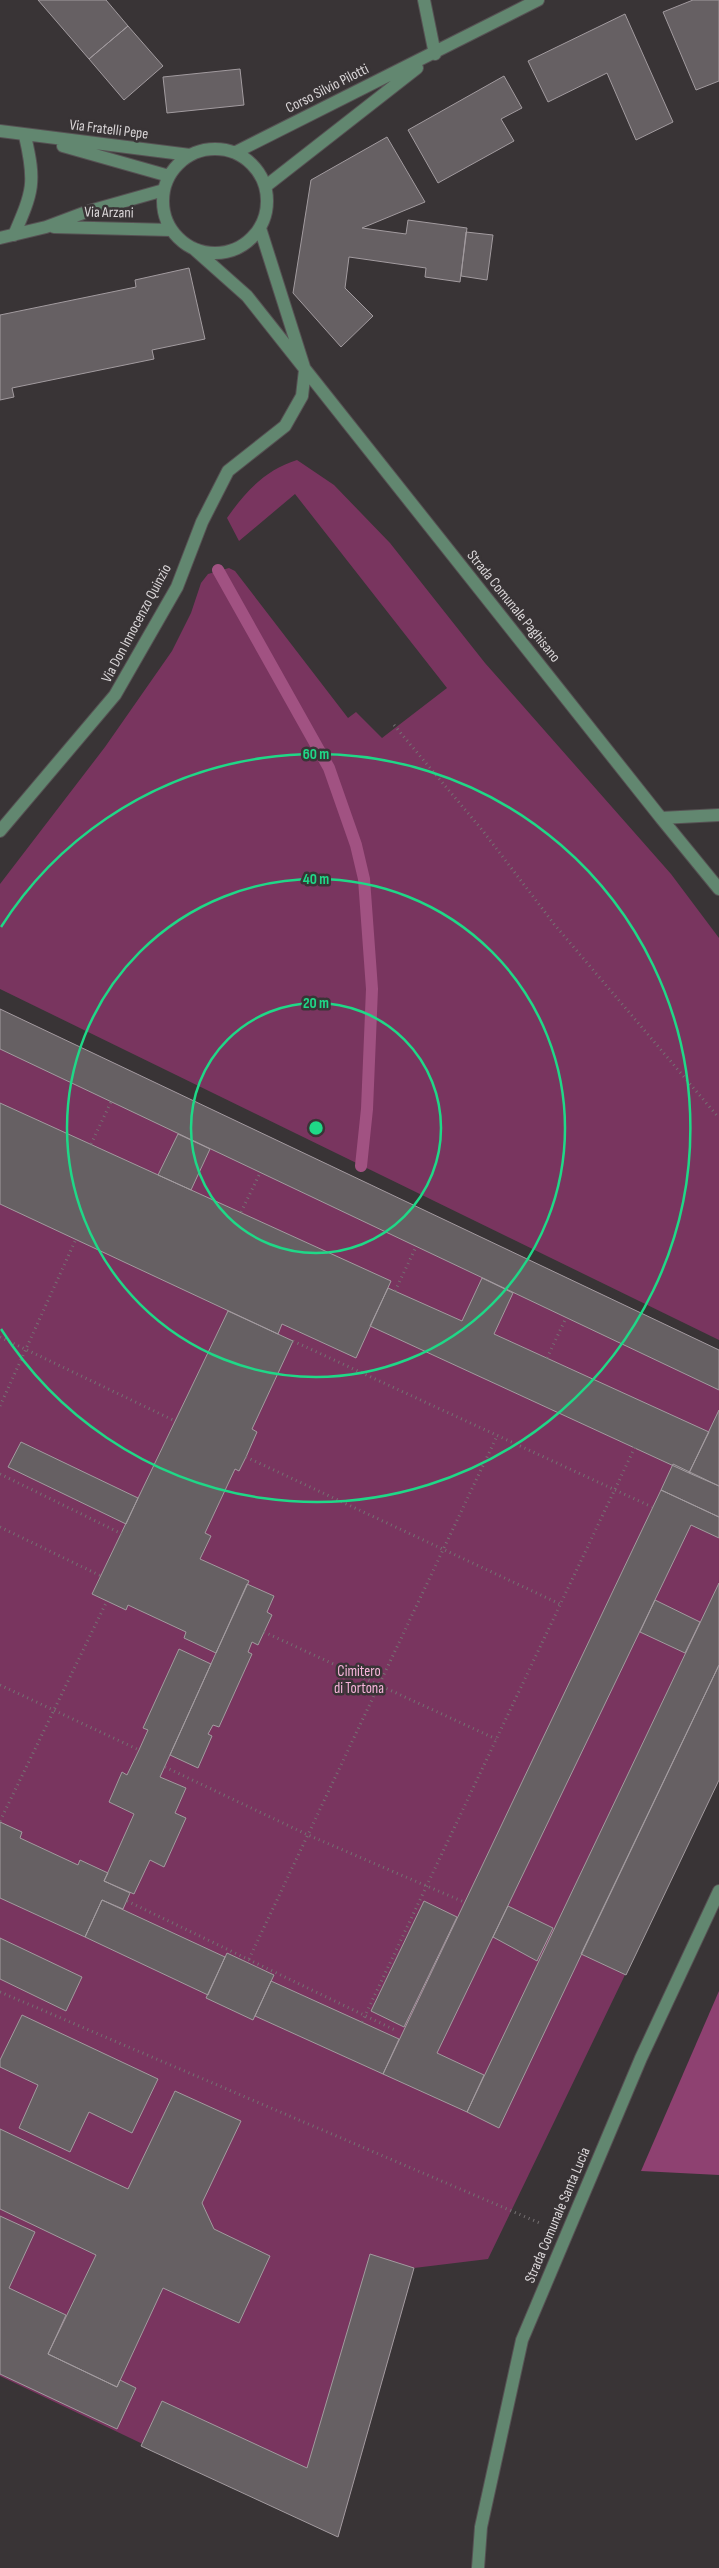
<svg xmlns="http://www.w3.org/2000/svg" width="719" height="2568" font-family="'Sofia Sans Condensed',sans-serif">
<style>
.green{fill:#79355f}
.forest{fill:#8e4171}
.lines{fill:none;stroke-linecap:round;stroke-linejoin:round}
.stream{stroke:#a15282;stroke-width:12}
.building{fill:#666063;stroke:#a29b9f}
.minor-casing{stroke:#565153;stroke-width:14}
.path{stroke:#757072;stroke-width:3;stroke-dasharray:1 4;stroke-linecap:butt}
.minor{stroke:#628770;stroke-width:12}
.ring{fill:none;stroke:#1fd887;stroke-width:2.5}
.labels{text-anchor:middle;stroke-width:5;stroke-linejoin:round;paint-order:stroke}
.street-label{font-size:15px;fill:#dad6d8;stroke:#393436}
.park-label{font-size:15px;fill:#f7b5db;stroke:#393436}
.centre{fill:#1fd887;stroke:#393436;stroke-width:2.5}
.ring-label{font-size:15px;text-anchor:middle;font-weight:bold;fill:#1fd887;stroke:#393436;stroke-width:5;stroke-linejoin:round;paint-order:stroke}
</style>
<rect width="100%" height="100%" fill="#393436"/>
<path class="green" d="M297,460l37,25 56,58 95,120 186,211 48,64v402l-719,-351v-105l105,-137 67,-96 19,-38 10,-30 7,-9 21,-6 6,3 113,147 8,-6 26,26 65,-50 -152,-194 -56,47 -12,-23c18,-26 38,-48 70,-58z
M0,1009l719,341v430l-231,479 -74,9 -76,269 -338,-161z"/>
<path class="forest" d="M719,1991v184l-78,-4z"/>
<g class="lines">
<path class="stream" d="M218,570l111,198 27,77 8,34 8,110 -5,120 -6,57"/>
</g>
<path class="building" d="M38,0h68l22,26 -39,33z
M693,0h26v81l-23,9 -33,-78z
M625,14l48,108 -37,18 -29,-67 -59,29 -20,-41z
M128,26l35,40 -39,34 -35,-41z
M240,69l4,36 -77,8 -4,-36z
M504,76l18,32 -21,11 13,22 -76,42 -30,-53z
M387,137l38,65 -63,26 44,6 2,-14 59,8 -7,54 -35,-5 1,-9 -77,-11 -4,31 28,28 -32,31 -48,-54 18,-113z
M466,232l27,3 -6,45 -26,-4z
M189,268l16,71 -53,11 2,9 -142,29 2,9 -14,3v-85l136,-28 -1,-7z
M0,1009l719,341v40l-719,-341z
M0,1103l391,178 -35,77 -74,-34 -4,10 -278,-130z
M178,1134l32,15 -19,41 -33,-15z
M482,1278l31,15 -19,41 215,98 -20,41 -319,-147 18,-38 74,33z
M228,1311l65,30 -41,88 5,3 -11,25 -7,14 -4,-2 -30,64 6,3 -11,23 49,22 -33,72 -32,-15 2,-6 -58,-27 -2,5 -34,-16z
M719,1410v76l-30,-13z
M21,1442l117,56 -12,26 -118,-57z
M673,1464l46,22v31l-58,-27z
M661,1490l58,27v21l-28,-13 -254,528 47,22 -17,37 -84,-38z
M719,1583v82l-220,463 -32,-16z
M247,1584l27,12 -7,16 5,3 -14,30 -6,-3 -4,10 4,2 -33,73 -6,-2 -5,9 4,2 -14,32 -28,-13z
M655,1600l45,22 -15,31 -45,-21z
M179,1649l32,15 -51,113 26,11 -11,25 11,5 -22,49 -14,-7 -16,34 -30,-13 30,-67 -25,-12 13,-30 5,3 12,-25 9,-20 -5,-2z
M719,1665v115l-93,195 -45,-21z
M0,1822l22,10 -2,6 58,27 2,-5 28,13 -4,8 26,12 -7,16 -21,-9 -17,37 -85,-39z
M102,1900l123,57 -17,38 -123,-58z
M424,1901l33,16 -53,110 -33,-16z
M508,1906l45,22 -16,33 -44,-24z
M0,1938l82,39 -16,34 -66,-32z
M227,1953l47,22 -21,45 -47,-22z
M271,1981l128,58 -16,35 -128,-58z
M22,2015l136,64 -26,54 -43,-21 -19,40 -51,-24 19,-43 -38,-18v-7z
M175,2091l66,30 -39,82 12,26 56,27 -31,67 -76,-35 -46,99 -69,-33 48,-99 -96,-46v-80l128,60z
M0,2216l35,16 -26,56 57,27 -18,39 69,33 3,-7 16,8 -19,41 -117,-55z
M370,2254l44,14 -76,269 -197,-91 21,-45 145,67z"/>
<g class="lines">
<defs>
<path id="minor" d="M424,0l11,54
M0,131l190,24
M63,146l106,30
M163 201a52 52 0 1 1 104 0a52 52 0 1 1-104 0Z
M236,152l302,-152
M266,186l151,-118
M54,227l117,3
M14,235c19,-44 22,-52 11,-99
M0,238l46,-11 40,-15 78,-22
M193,248l54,48 414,522 58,-3
M661,818l58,71
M0,831l115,-136 62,-108 25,-65 26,-51 57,-45 17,-30 3,-26 -45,-142
M478,2568l3,-41 41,-187 119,-282 78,-167"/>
</defs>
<use href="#minor" class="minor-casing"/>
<path class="path" d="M394,725l89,106 71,93 165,194
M91,1144l20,-42
M241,1212l19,-39
M395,1291l21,-44
M0,1337l175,84
M293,1341l359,166
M547,1358l19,-40
M0,1406l76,-167
M246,1457l314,147
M0,1474l122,60
M0,1527l101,49
M264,1632l232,107
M0,1685l139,65
M165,1767l143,68 156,67
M0,1821l107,-220
M127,1901l270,130
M249,1959l248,-523
M0,1992l542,232
M362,2022l273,-575"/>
<use href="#minor" class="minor"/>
</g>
<g class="ring">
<circle cx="316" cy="1128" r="125"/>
<circle cx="316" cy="1128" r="249"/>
<path d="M1 927A374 374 0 1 1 1 1329"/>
</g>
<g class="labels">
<g class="street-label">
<text transform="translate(327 88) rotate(-27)" y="5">Corso Silvio Pilotti</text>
<text transform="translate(109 129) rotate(7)" y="5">Via Fratelli Pepe</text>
<text transform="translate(109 212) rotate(1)" y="5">Via Arzani</text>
<text transform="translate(514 606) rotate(51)" y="5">Strada Comunale Paghisano</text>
<text transform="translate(136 623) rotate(-62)" y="5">Via Don Innocenzo Quinzio</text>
<text transform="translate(557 2215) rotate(-67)" y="5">Strada Comunale Santa Lucia</text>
</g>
<g class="park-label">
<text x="359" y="1676">Cimitero<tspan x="359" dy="17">di Tortona</tspan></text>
</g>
</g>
<circle cx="316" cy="1128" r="8" class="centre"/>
<g class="ring-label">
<text x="316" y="759">60 m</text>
<text x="316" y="884">40 m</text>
<text x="316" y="1008">20 m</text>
</g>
</svg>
